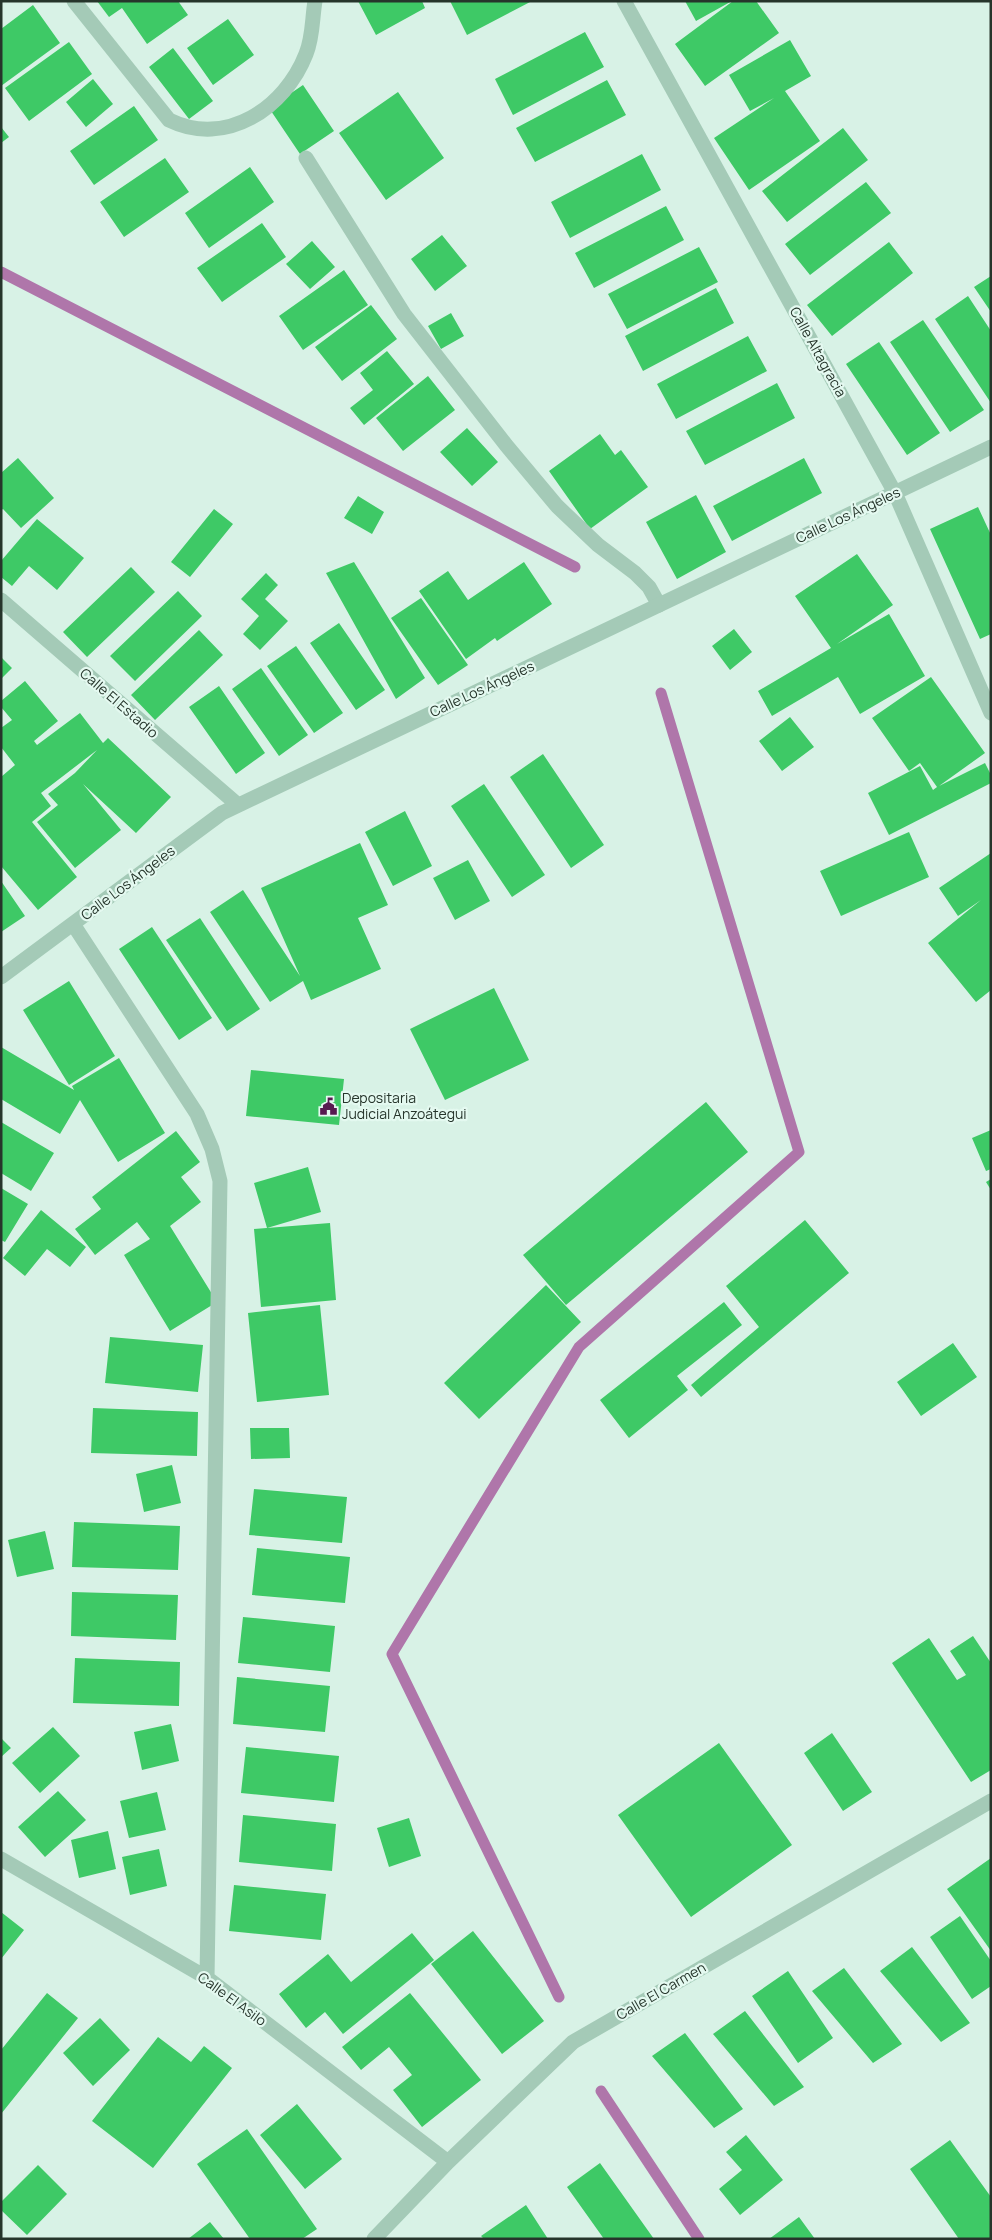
<svg xmlns="http://www.w3.org/2000/svg" width="992" height="2240" font-family="Manrope,sans-serif">
<style>
.lines{fill:none;stroke-linecap:round;stroke-linejoin:round}
.stream{stroke:#af76aa;stroke-width:11}
.building{fill:#3ec966}
.lane{stroke:#a4cab7;stroke-width:15}
.street{stroke:#a4cab7;stroke-width:15}
.labels{text-anchor:middle;stroke-width:4.5;stroke-linejoin:round;paint-order:stroke}
.street-label{font-size:14px;fill:#26352b;stroke:#e4f9f0}
.poi-label{font-size:14px;fill:#26352b;stroke:#e4f9f0;text-anchor:start}
</style>
<rect width="100%" height="100%" fill="#d8f2e6"/>
<g class="lines">
<path class="stream" d="M1,272l574,295
M559,1997l-167,-343 187,-307 220,-195 -138,-459
M601,2091l98,148"/>
</g>
<path class="building" d="M97,1h81l10,14 -41,29 -25,-36 -13,9z
M358,1h64l3,7 -49,27z
M450,1h82l-65,34z
M685,1h47l-36,20z
M733,1h23l23,32 -74,53 -30,-42z
M33,5l27,38 -59,43v-57z
M228,19l26,36 -41,30 -26,-37z
M585,32l19,35 -91,48 -18,-36z
M790,40l21,36 -26,15 35,50 -71,49 -35,-52 60,-40 -24,13 -21,-36z
M69,42l23,32 -63,47 -24,-33z
M173,48l40,53 -24,18 -40,-52z
M93,79l20,25 -27,23 -20,-25z
M607,80l19,35 -91,47 -19,-34z
M303,85l31,46 -34,23 -31,-46z
M398,92l46,66 -58,42 -47,-67z
M134,106l24,34 -64,45 -24,-34z
M1,127l8,10 -8,6z
M843,128l25,32 -81,62 -25,-31z
M642,154l19,36 -91,48 -19,-36z
M165,158l24,34 -65,45 -24,-35z
M250,167l24,35 -65,46 -24,-35z
M866,182l25,31 -81,62 -25,-31z
M666,206l18,34 -90,48 -19,-35z
M262,223l24,34 -64,45 -25,-34z
M442,235l25,31 -32,25 -24,-32z
M312,241l23,26 -25,22 -24,-25z
M889,242l24,31 -81,63 -25,-31z
M699,247l19,35 -91,47 -19,-35z
M344,270l24,35 -65,45 -24,-34z
M991,276v36l-17,-25z
M716,288l18,35 -91,48 -18,-35z
M968,296l23,35v72l-56,-84z
M371,305l26,34 -55,42 -27,-34z
M451,313l13,23 -23,13 -13,-23z
M923,320l61,90 -34,22 -60,-90z
M748,336l19,35 -91,48 -19,-35z
M879,342l61,91 -33,22 -61,-91z
M387,351l27,33 -50,41 -14,-17 23,-18 -13,-17z
M428,376l27,34 -52,41 -27,-33z
M777,383l18,35 -90,47 -19,-34z
M467,428l31,34 -26,24 -32,-34z
M600,434l15,21 6,-5 27,37 -58,42 -41,-58z
M18,458l36,40 -33,30 -18,-19 -2,1v-37z
M804,458l18,35 -90,48 -19,-35z
M696,495l30,57 -49,27 -31,-57z
M358,496l26,16 -12,22 -28,-16z
M978,507l13,28v99l-11,5 -50,-110z
M214,509l19,15 -43,53 -19,-15z
M37,519l47,39 -27,32 -28,-24 -17,20 -11,-9v-16z
M857,554l36,51 -56,39 52,-30 36,62 -65,38 -22,-37 -66,39 -14,-25 73,-43 -36,-52z
M354,562l71,116 -29,21 -70,-126z
M524,562l28,42 -55,37 -2,-3 -29,21 -47,-68 29,-20 20,29z
M131,567l24,25 -68,65 -24,-25z
M266,573l12,12 -13,14 23,22 -28,29 -17,-16 16,-18 -18,-17z
M178,591l24,25 -67,65 -25,-25z
M421,598l47,67 -30,20 -47,-67z
M339,623l46,67 -29,20 -46,-67z
M734,629l18,23 -22,18 -18,-24z
M199,630l24,25 -68,65 -24,-25z
M296,646l47,67 -29,20 -47,-67z
M1,657l11,11 -11,11z
M261,668l47,67 -29,21 -47,-67z
M931,677l54,76 -46,33 46,-23 6,12v8l-102,52 -21,-42 52,-27 13,24 4,-3 -17,-24 -11,8 -37,-53z
M25,681l33,40 -24,20 3,4 43,-32 23,30 5,-5 63,59 -35,36 -53,-49 38,46 -46,38 -38,-46 21,-17 -10,-11 27,-21 22,-23 -56,43 10,13 -19,16 45,55 -39,33 -37,-44v-89l14,-12 -14,-18v-19l11,-8 -11,-13v-6z
M219,686l46,67 -29,21 -47,-67z
M790,717l24,30 -32,24 -23,-30z
M543,754l61,91 -33,23 -61,-91z
M484,784l61,91 -33,22 -61,-91z
M405,811l27,55 -39,20 -28,-54z
M909,832l20,45 -88,39 -21,-45z
M360,843l28,62 -30,13 23,51 -70,31 -8,-19 -33,21 -60,-90 33,-22 57,86 -39,-88z
M991,853v137l-15,12 -48,-59 53,-43 -23,16 -19,-28z
M468,860l22,41 -35,19 -22,-42z
M1,881l24,35 -24,16z
M200,918l60,91 -33,22 -61,-91z
M152,927l60,91 -33,22 -60,-91z
M69,981l46,75 -46,29 -46,-75z
M494,988l35,72 -84,40 -35,-71z
M1,1047l73,43 -2,-4 47,-28 46,75 -47,29 -38,-62 -20,34 -59,-35z
M251,1070l93,9 -5,46 -93,-9z
M706,1102l42,50 -182,153 -43,-50z
M1,1122l53,31 -23,38 -30,-18z
M991,1130v39l-5,2 -14,-33z
M176,1131l24,31 -19,15 20,25 -31,24 47,76 -47,29 -46,-76 26,-16 -13,-17 -42,33 -20,-26 26,-20 -9,-12z
M308,1167l13,45 -54,16 -13,-45z
M991,1179v11l-5,-8z
M1,1188l27,16 -23,38 -4,-2z
M41,1210l45,37 -16,20 -23,-18 -22,27 -22,-18z
M805,1220l44,53 -148,124 -10,-12 68,-58 -33,-41z
M330,1223l6,77 -75,7 -7,-78z
M546,1285l35,37 -102,97 -35,-36z
M724,1302l18,23 -65,51 11,14 -59,48 -29,-38z
M320,1305l9,90 -72,7 -9,-89z
M110,1337l93,8 -5,47 -93,-9z
M953,1343l24,34 -56,39 -24,-34z
M93,1408l105,4 -1,44 -106,-3z
M250,1428h39l1,30 -39,1z
M172,1465l9,38 -37,9 -8,-38z
M254,1489l93,8 -5,46 -93,-8z
M74,1522l106,4 -2,44 -106,-3z
M45,1531l9,38 -37,8 -9,-37z
M257,1548l93,9 -5,46 -93,-8z
M72,1592l106,3 -2,45 -105,-4z
M243,1617l92,9 -5,46 -92,-9z
M973,1636l18,27v107l-20,12 -79,-119 37,-25 28,42 9,-5 -16,-24z
M75,1658l105,4 -1,44 -106,-3z
M237,1677l93,9 -5,46 -92,-8z
M171,1724l8,37 -37,9 -8,-38z
M53,1727l27,29 -40,37 -28,-30z
M832,1733l40,59 -29,19 -39,-58z
M1,1738l10,10 -10,9z
M719,1743l73,102 -101,72 -73,-102z
M246,1747l93,9 -5,46 -93,-9z
M58,1791l28,29 -41,37 -27,-30z
M157,1792l9,38 -37,8 -9,-37z
M243,1815l93,9 -4,47 -93,-9z
M409,1818l12,38 -32,11 -12,-39z
M108,1831l8,38 -37,9 -8,-38z
M159,1849l8,37 -37,9 -8,-38z
M991,1858v93l-44,-62z
M234,1885l92,9 -5,46 -92,-9z
M1,1912l23,18 -23,29z
M960,1916l31,45v25l-19,13 -42,-62z
M473,1931l71,90 -42,33 -71,-90z
M412,1933l22,27 -91,74 -18,-22 -19,16 -27,-34 49,-40 23,28z
M912,1947l58,76 -29,19 -61,-71z
M844,1968l58,76 -29,19 -61,-72z
M788,1971l45,67 -35,25 -46,-67z
M47,1993l31,25 -77,96v-64z
M410,1993l71,87 -59,47 -29,-37 19,-15 -23,-28 -28,23 -19,-23z
M745,2011l59,76 -30,19 -61,-72z
M100,2018l30,32 -37,36 -30,-33z
M685,2033l58,76 -29,19 -62,-72z
M158,2037l33,25 13,-16 28,22 -79,100 -61,-47z
M297,2104l45,55 -37,30 -45,-54z
M247,2129l70,100 -15,10h-52l-53,-75z
M746,2135l37,45 -43,35 -21,-26 23,-19 -16,-18z
M950,2140l41,57v42h-32l-49,-70z
M600,2163l54,76h-50l-37,-52z
M38,2165l29,29 -40,41 -26,-25v-8z
M526,2205l22,34h-64l-3,-3z
M799,2217l16,22h-46z
M210,2222l14,17h-36z"/>
<g class="lines">
<path class="lane" d="M74,1l95,119c57,28 116,-12 137,-66 7,-17 6,-35 9,-53
M306,158l98,156 102,131 51,61 41,39 37,28 14,14 10,18"/>
<path class="street" d="M624,1l271,492 96,220
M1,600l237,205
M73,924l124,190 15,35 8,32 -13,797
M1,977l221,-164 769,-366
M1,1859l206,119 241,184
M374,2239l74,-77 125,-120 418,-241"/>
</g>
<defs>
<symbol id="civic-bare" viewBox="-9 -9 18 18"><path d="M-.6-6.5H3V-4.5H.6V-3L4-1V1h2V6H-6V1h2V-1L-.6-3ZM-1.2 2.5V6h2.4V2.5Z" fill="#571a50" stroke="#e4f9f0" stroke-width="2.5" paint-order="stroke"/></symbol>
</defs>
<g fill-rule="evenodd">
<use href="#civic-bare" x="316" y="1094" width="25" height="25"/>
</g>
<g class="labels">
<g class="street-label">
<text transform="translate(818 352) rotate(61)" y="5">Calle Altagracia</text>
<text transform="translate(848 515) rotate(-25)" y="5">Calle Los Ángeles</text>
<text transform="translate(482 689) rotate(-25)" y="5">Calle Los Ángeles</text>
<text transform="translate(119 703) rotate(41)" y="5">Calle El Estadio</text>
<text transform="translate(128 883) rotate(-37)" y="5">Calle Los Ángeles</text>
<text transform="translate(661 1991) rotate(-30)" y="5">Calle El Carmen</text>
<text transform="translate(232 1999) rotate(36)" y="5">Calle El Asilo</text>
</g>
<g class="poi-label">
<text x="342" y="1103">Depositaria<tspan x="342" dy="16">Judicial Anzoátegui</tspan></text>
</g>
</g>
<rect width="992" height="2240" fill="none" stroke="#26352b" stroke-width="5"/>
</svg>
